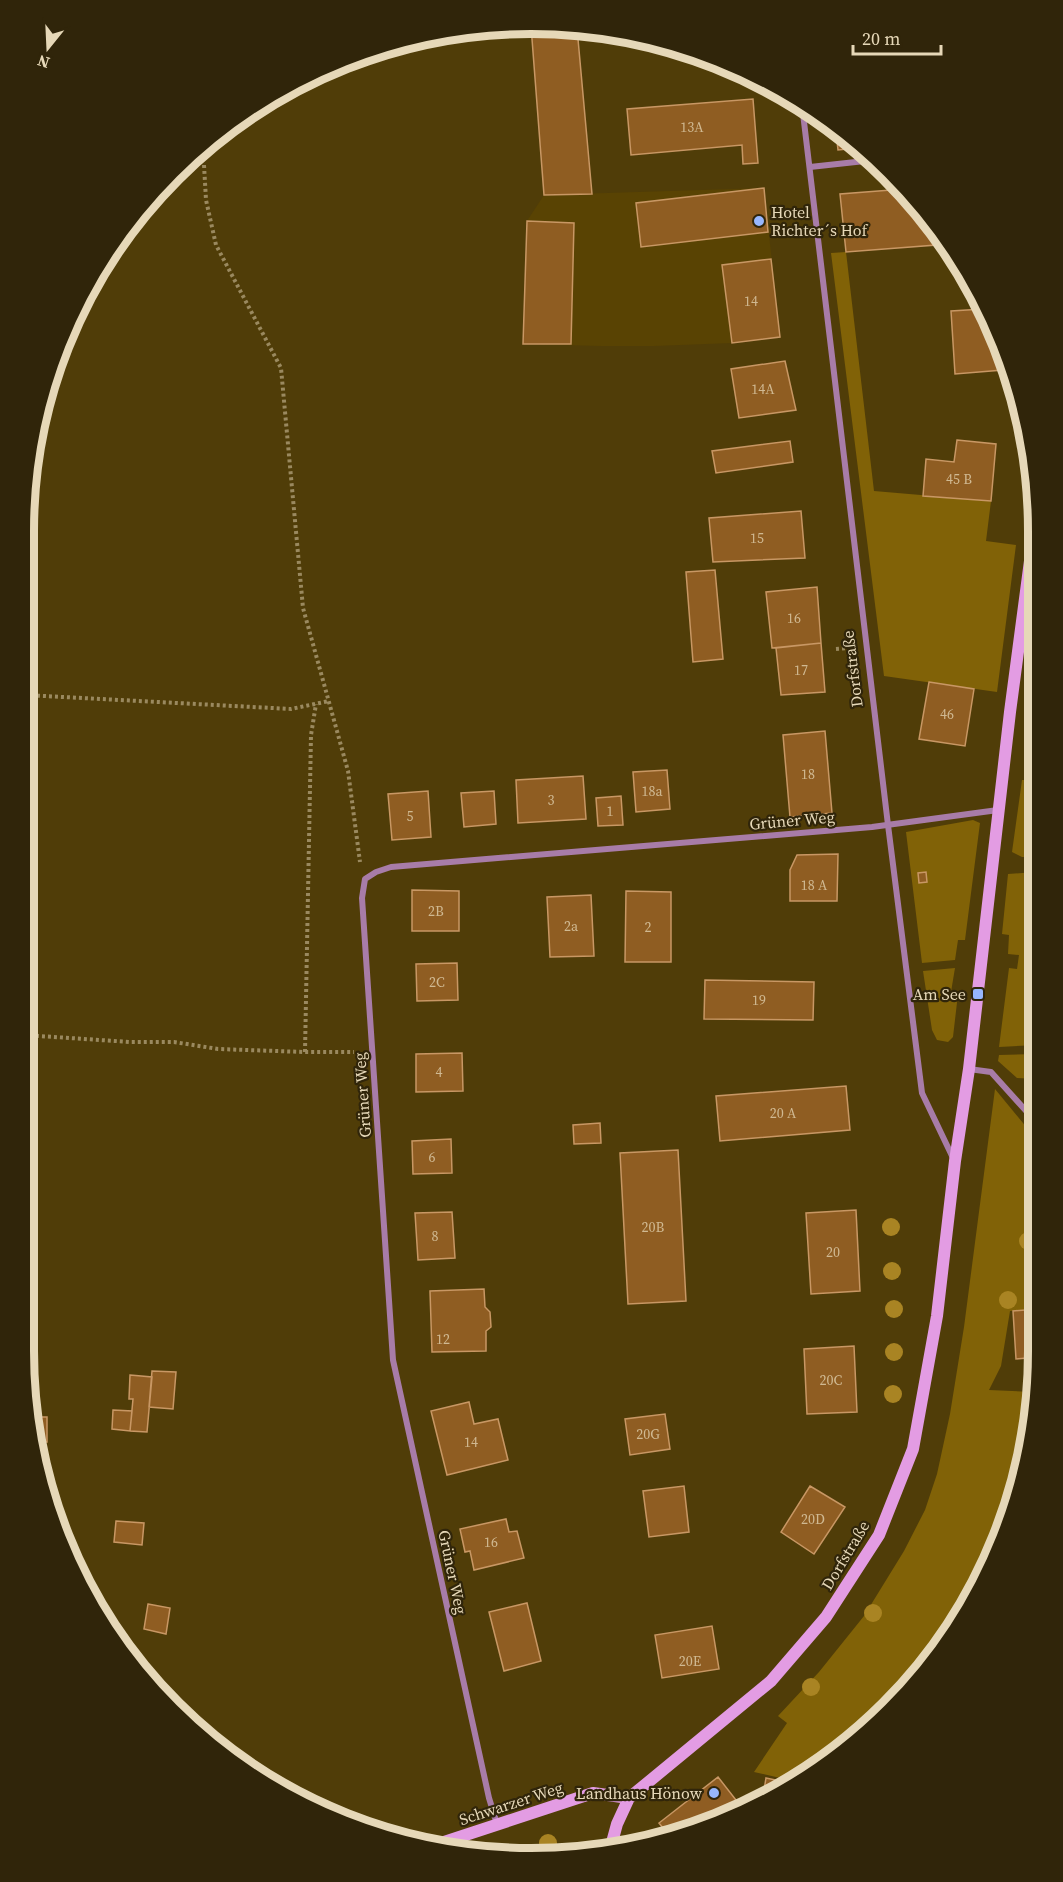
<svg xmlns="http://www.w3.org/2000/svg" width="1063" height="1882" font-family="'Source Serif 4',serif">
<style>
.built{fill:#594303}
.green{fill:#816207}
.building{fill:#8f5d22;stroke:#c89764;stroke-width:1.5}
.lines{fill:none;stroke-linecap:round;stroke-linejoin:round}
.path{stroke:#9a895f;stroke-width:4;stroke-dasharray:3 3;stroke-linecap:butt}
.lane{stroke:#a87ca8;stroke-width:4.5}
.street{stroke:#a87ca8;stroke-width:6}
.secondary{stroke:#e39ce3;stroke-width:12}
.tree{fill:#a98423}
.poi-dot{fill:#97b6fd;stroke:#30250a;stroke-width:2}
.labels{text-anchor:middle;stroke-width:4.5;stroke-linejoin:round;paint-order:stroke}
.number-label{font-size:14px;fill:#d0b992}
.poi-label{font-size:16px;fill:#e6d8b8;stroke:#30250a;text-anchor:end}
.street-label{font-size:16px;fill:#e6d8b8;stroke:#30250a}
.rim{fill:none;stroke:#e6d8b8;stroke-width:8}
</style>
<rect width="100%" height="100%" fill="#503d08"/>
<path class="built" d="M764,188l16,149 -48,6 -78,3h-53l-78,-2 4,-123 17,-26z"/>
<path class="green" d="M846,252l28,239 117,10 -5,40 30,4 -19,147 -113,-16 -53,-423z
M1032,707h4v62h-12z
M1022,780h14v77h-14l-10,-5z
M973,820l7,3 -15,117h-7l-3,20 -33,3 -16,-131z
M1036,872l1,173 -38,2 10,-79 8,1 2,-14 -11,-1 1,-19 -7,-1 6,-60z
M955,968l-4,24 7,2 -5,43 -5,5 -11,-2 -5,-10 -9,-59z
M1037,1054v25l-20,-1 -19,-17 1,-6z
M995,1089l42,51 1,169 -28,2 -9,55 -12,24 45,2v11l-22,110 -41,92 -105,127 -77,48 -35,-8 33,-49 -9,-7 41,-44 45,-56 40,-65 21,-41 12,-36 13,-60 14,-87z"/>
<path class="building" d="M531,26l46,2 15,166 -48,1z
M753,99l5,64 -15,1 -1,-19 -111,10 -4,-46z
M836,131l23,17 -21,2z
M764,188l4,44 -127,15 -5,-44z
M904,189l45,55 -103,8 -6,-58z
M527,221l47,2 -3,121h-48z
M771,259l9,78 -48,6 -10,-78z
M983,309l18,36 2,25 -48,4 -4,-63z
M785,361l11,49 -57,8 -8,-49z
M957,440l39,4 -5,57 -68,-5 3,-37 28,3z
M790,441l3,21 -77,11 -4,-22z
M801,511l4,47 -92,4 -4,-44z
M715,570l8,89 -30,3 -7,-90z
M817,587l4,56 -49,5 -6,-56z
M821,643l4,49 -44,3 -5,-47z
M929,682l45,7 -9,57 -46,-7z
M825,731l7,82 -42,4 -7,-82z
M667,770l3,39 -34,3 -3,-40z
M583,776l3,43 -68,4 -2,-43z
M428,791l3,46 -39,3 -4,-46z
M494,791l2,33 -32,3 -3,-34z
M621,796l2,29 -25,1 -2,-28z
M838,854l-1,47h-47v-31l7,-15z
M926,872l1,10 -8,1 -1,-10z
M412,890l47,1v40h-47z
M626,891l45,1v70h-46z
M591,895l3,61 -44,1 -3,-60z
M457,963l1,37 -41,1 -1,-37z
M705,980l109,2 -1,38 -109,-1z
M462,1053l1,38 -47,1v-38z
M846,1086l4,44 -130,11 -4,-45z
M600,1123l1,20 -27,1 -1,-19z
M451,1139l1,34 -39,1 -1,-33z
M678,1150l8,151 -58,3 -8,-151z
M856,1210l4,81 -49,3 -5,-81z
M452,1212l3,46 -37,2 -3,-47z
M484,1289l1,18 5,5 1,15 -5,4v20l-54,1 -2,-61z
M1038,1309v48l-22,2 -3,-48z
M854,1346l3,66 -50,2 -3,-65z
M152,1371l24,1 -3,37 -24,-2z
M130,1375l22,2 -5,55 -17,-1 3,-32h-4z
M469,1402l5,22 24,-5 10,41 -61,15 -16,-64z
M113,1410l19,1 -2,20 -18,-2z
M665,1414l5,35 -40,6 -5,-36z
M35,1417h12v25h-8z
M684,1486l5,46 -40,5 -6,-46z
M810,1486l35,21 -31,47 -33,-22z
M506,1519l3,13 8,-1 7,27 -50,12 -4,-19 -5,1 -5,-23z
M116,1521l28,2 -2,22 -28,-3z
M527,1603l14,58 -37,10 -15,-59z
M148,1604l22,4 -4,26 -22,-5z
M712,1626l7,43 -57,9 -7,-43z
M718,1777l25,32 -18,10 -58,14 -8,-10z
M766,1778l19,4 -22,14z"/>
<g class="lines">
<path class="path" d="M204,165l2,35 10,45 65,123 22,240 45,163 12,91
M836,649l13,-1
M25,695l266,14 38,-8
M24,1035l106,7h44l44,7 87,3h49
M305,1052l6,-317 5,-31"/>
<path class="lane" d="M201,149l29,-13 8,-17"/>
<path class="street" d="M802,105l86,720 34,268 31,65
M810,167l64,-7
M969,1069l22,3 46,51
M497,1824l-8,-26 -96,-438 -31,-462 3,-19 11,-7 15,-5 481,-40 126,-17"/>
<path class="secondary" d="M438,1844l155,-51 36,5
M611,1846l6,-22 12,-26 142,-117 55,-64 53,-82 34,-86 24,-133 18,-155 14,-92 41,-357 25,-189"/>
</g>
<g class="tree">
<circle cx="891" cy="1227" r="9"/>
<circle cx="1028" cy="1241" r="9"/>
<circle cx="892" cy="1271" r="9"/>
<circle cx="1008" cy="1300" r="9"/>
<circle cx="894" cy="1309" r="9"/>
<circle cx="894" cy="1352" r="9"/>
<circle cx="893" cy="1394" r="9"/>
<circle cx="873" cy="1613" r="9"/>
<circle cx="811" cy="1687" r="9"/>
<circle cx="548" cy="1843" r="9"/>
</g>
<g class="poi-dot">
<circle cx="759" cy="221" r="6"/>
<rect x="972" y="988" width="12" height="12" rx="3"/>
<circle cx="714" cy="1793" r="6"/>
</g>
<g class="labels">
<g class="number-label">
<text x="692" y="132">13A</text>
<text x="751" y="306">14</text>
<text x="763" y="394">14A</text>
<text x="959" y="484">45 B</text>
<text x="757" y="543">15</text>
<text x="794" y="623">16</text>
<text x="801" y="675">17</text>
<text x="947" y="719">46</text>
<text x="808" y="779">18</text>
<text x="652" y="796">18a</text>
<text x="551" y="805">3</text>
<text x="610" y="816">1</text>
<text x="410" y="821">5</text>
<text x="814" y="890">18 A</text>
<text x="436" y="916">2B</text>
<text x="571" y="931">2a</text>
<text x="648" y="932">2</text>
<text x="437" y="987">2C</text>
<text x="759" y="1005">19</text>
<text x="439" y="1077">4</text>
<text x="783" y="1118">20 A</text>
<text x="432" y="1162">6</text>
<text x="653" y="1232">20B</text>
<text x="435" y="1241">8</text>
<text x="833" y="1257">20</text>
<text x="443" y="1344">12</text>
<text x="831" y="1385">20C</text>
<text x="648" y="1439">20G</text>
<text x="471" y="1447">14</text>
<text x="813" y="1524">20D</text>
<text x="491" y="1547">16</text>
<text x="690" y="1666">20E</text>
</g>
<g class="poi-label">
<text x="771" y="218" text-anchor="start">Hotel<tspan x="771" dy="18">Richter´s Hof</tspan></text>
<text x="966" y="1000">Am See</text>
<text x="702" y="1799">Landhaus Hönow</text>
</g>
<g class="street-label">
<text transform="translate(852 669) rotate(-97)" y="6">Dorfstraße</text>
<text transform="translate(792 820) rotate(-5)" y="6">Grüner Weg</text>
<text transform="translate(362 1095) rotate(-94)" y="6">Grüner Weg</text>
<text transform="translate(845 1555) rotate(-59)" y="6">Dorfstraße</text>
<text transform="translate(453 1572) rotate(78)" y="6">Grüner Weg</text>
<text transform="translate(511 1803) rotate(-18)" y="6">Schwarzer Weg</text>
</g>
</g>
<path d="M0 0H1063V1882H0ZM531 34H531A497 497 0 0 1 1028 531V1351A497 497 0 0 1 531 1848H531A497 497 0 0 1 34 1351V531A497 497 0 0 1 531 34Z" fill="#30250a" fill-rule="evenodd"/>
<path class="rim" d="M531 34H531A497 497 0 0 1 1028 531V1351A497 497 0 0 1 531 1848H531A497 497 0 0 1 34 1351V531A497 497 0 0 1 531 34Z"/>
<g transform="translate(48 48) rotate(198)" stroke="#30250a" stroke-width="4.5" paint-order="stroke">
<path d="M0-4.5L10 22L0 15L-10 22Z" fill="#e6d8b8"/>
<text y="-9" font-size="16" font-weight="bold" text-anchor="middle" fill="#e6d8b8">N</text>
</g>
<path d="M853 45v9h88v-9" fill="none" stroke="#e6d8b8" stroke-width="3"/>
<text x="862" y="45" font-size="18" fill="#e6d8b8" stroke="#30250a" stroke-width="4.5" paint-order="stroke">20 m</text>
</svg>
